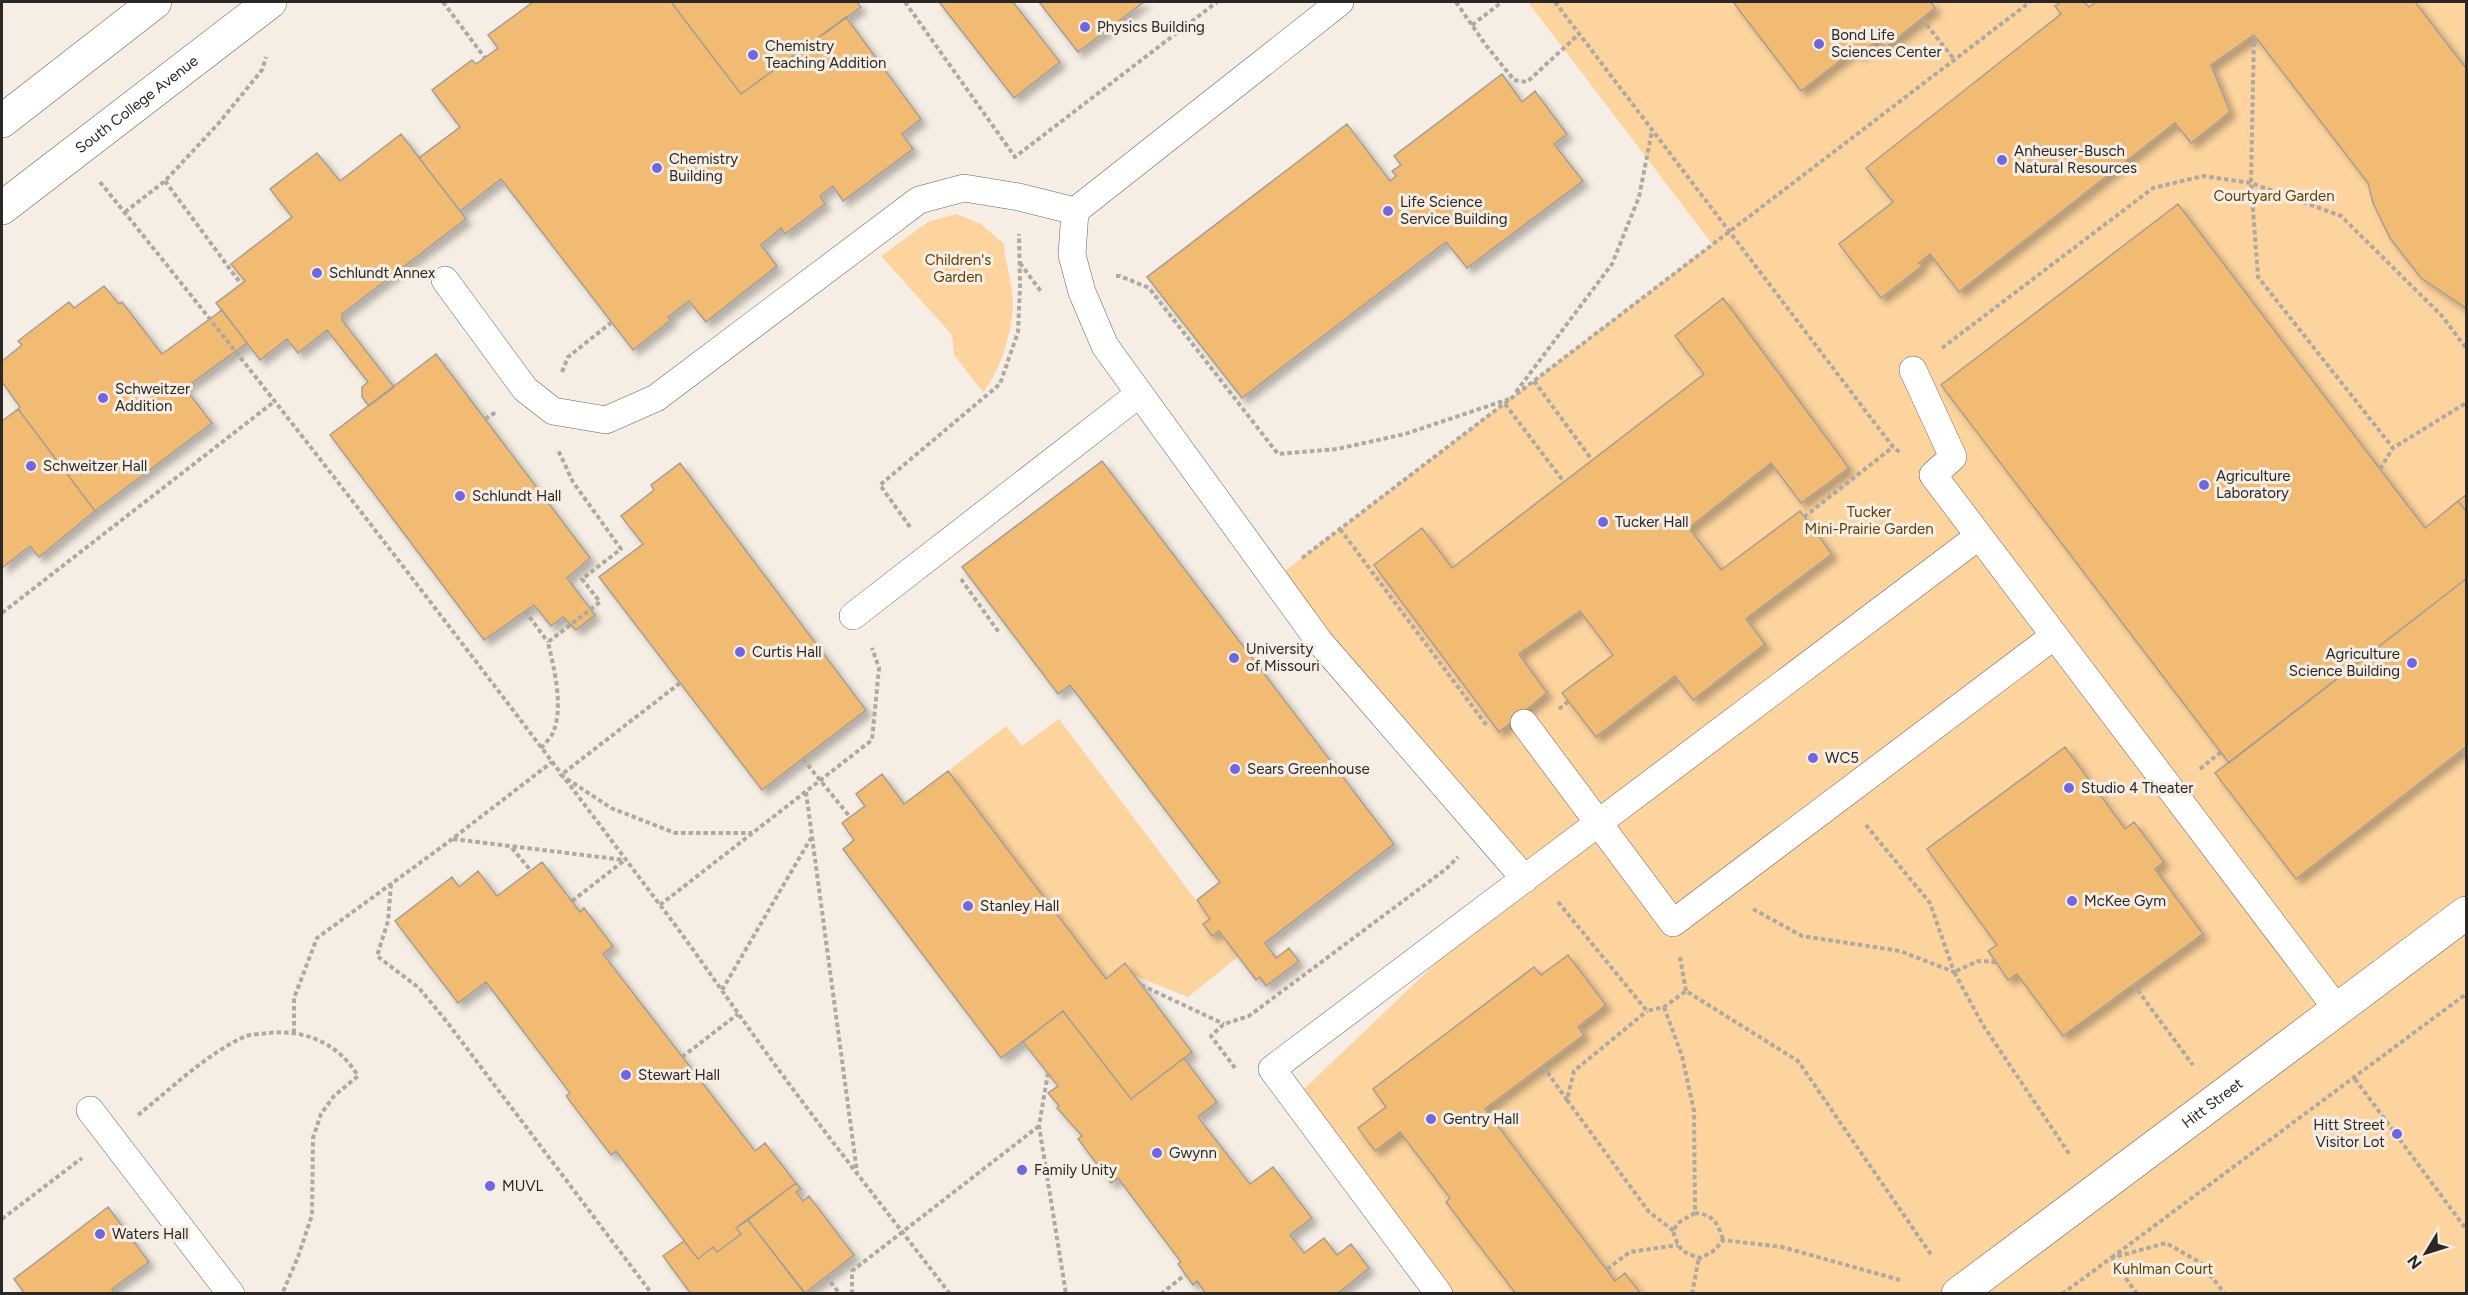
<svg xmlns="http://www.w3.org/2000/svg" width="2468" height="1295" font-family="Figtree,sans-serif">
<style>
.green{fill:#fdd39e}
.building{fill:#f2bb73;stroke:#a69e94;stroke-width:1.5;filter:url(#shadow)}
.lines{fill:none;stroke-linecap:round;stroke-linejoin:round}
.service-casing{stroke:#6b635b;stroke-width:28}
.tertiary-casing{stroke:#6b635b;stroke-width:34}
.secondary-casing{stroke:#6b635b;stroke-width:34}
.path{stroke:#afa9a1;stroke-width:4;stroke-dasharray:4.5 3;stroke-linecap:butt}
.service{stroke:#fff;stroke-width:27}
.tertiary{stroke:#fff;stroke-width:33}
.secondary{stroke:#fff;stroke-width:33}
.poi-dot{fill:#7066e0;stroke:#f6eee4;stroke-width:2}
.labels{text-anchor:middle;stroke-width:6;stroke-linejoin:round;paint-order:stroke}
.poi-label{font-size:15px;fill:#2b2724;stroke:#f6eee4;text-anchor:start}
.street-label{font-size:15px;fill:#2b2724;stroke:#f6eee4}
.park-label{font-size:15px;fill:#623f02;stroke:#f6eee4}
</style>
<defs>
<filter id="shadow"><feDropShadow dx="5.5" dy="5.5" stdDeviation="3" flood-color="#0004"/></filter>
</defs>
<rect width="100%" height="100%" fill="#f6eee4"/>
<path class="green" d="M1528,2h938v1291h-1019l-143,-204 221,-211 -252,-298 439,-336z
M956,214l25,10 23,20c1,19 9,40 9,60 0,25 -13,69 -30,88l-29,-37 -2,-20 -71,-79 47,-34z
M1059,719l151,200 -6,6 8,11 7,-5 19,26 -50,40 -55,-22 -8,-11 -19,15 -158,-208 58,-45 16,20z"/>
<path class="building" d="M533,2h138l70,92 105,-77 75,102 -19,15 11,15 -70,52 -10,-15 -13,10 5,8 -40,30 -4,-6 -20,17 16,21 -71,56 -17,-21 -21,16 3,3 -38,30 -132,-171 -41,32 -41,-53 41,-31 -28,-37 40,-30 4,4 22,-16 -10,-13z
M671,2h186l4,5 -120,87z
M939,2h74l47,60 -46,36z
M1039,2h105l-66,50z
M1733,2h198l4,6 -50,40 -7,-8 -19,15 -5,-5 -53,41z
M2061,2h23l5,5 7,-5h319l51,66v240l-45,-30 -31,-40 -17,-35 -5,-20 -114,-148 -43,30 19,47 -39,31 -16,-20 -216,169 -29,-38 -11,9 3,3 -41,32 -42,-54 54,-42 -27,-34 195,-154 -6,-8z
M1502,74l20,28 13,-11 32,43 -13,10 29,37 -116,87 -21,-26 -204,156 -95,-121 200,-153 43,57 6,-5 -4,-5 9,-6 -7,-9z
M401,134l65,85 -124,95v6l52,67 -25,19 -7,-9v-10l6,-5 -41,-52 -29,23 -11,-14 -27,21 -44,-57 29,-22 -14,-17 61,-47 -22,-28 47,-36 23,28z
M2178,204l247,324 33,-27 8,10v68l-237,184 -288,-378z
M104,286l15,18 3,-2 40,52 60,-44 25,33 -62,45 27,35 -117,88 -77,-102 2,-2 -18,-25v-21l20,-16 -4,-4 51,-39 5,6z
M1723,298l126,170 -48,35 -30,-40 -82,65 32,42 79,-59 32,43 -86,65 19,25 -72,56 -18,-24 -79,61 -34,-44 51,-38 -33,-44 -61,43 28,39 -48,39 -125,-167 48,-37 30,40 252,-194 -29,-38z
M436,354l154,204 -23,20 28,37 -19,15 -13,-13 -12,9 -17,-21 -50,35 -154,-205z
M18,409l77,102 -56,46 -9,-11 -28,22v-147z
M1102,461l292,383 -129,99 11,15 13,-10 10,13 -33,25 -6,-9 -4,3 -37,-49 -7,5 -9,-12 7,-5 -13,-19 23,-18 -150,-197 -12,9 -96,-127z
M680,463l186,247 -104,80 -163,-213 44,-33 -22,-28 33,-26 -3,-5z
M2466,495v16l-8,-10z
M2466,579v168l-170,132 -81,-106z
M2065,747l60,82 9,-7 30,40 -9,7 48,65 -140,102 -46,-62 -9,6 -12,-18 -8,-11 9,-6 -70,-96z
M948,771l158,208 19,-16 67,89 -61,47 -68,-88 -62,47 -158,-209 11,-9 -12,-17 23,-17 -9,-12 26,-20 22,30z
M542,862l38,50 4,-4 29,38 -10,8 152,197 10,-8 31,40 -60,45 5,6 -24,18 -4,-5 -15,12 -82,-108 -5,4 -45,-59 4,-3 -84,-111 -28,21 -63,-82 57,-44 7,10 19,-16 19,25z
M1568,955l38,50 -28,22 6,8 -99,74 130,172 10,-8 16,21h-125l-70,-92 4,-4 -50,-66 -25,19 -17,-23 28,-21 -13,-18 161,-122 7,8z
M1063,1011l68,88 53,-41 33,44 -19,15 52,67 23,-17 39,51 -22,17 14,18 20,-15 13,17 14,-11 18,24 -32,26h-131l-9,-13 -4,4 -15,-21 3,-2 -63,-84 -7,5 -33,-44 4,-3 -25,-28 2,-2 -11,-13 10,-7 -35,-44z
M796,1183l5,6 -5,3 7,9 6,-5 45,59 -49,38 -57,-73z
M108,1207l41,55 -37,27 3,5h-90l-11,-15z
M748,1220l57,74h-114l-28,-38 21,-15 14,18 15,-12 4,5 24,-18 -5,-6z"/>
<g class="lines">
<defs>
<path id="service" d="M1340,2l-265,209 -3,44 10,37 23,54 214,295 206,238
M445,280l80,109 28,22 53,9 50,-22 263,-198 45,-12 55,9 56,14
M1913,370l40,87 -20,18 404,534
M853,616l286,-222
M1524,723l149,200 381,-287
M90,1110l141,184
M1439,1294l-167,-225 707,-533"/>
<g id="tertiary">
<path id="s1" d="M1958,1294l508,-381"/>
</g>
<g id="secondary">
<path d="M2,121l153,-119"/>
<path id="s2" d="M2,208l268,-206"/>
</g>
</defs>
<use href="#service" class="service-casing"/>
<use href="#tertiary" class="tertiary-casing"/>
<use href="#secondary" class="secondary-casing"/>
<path class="path" d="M443,2l42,56
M905,2l110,155 202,-155
M1456,2l29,42 29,36 13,2 52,-48
M1555,2l338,445 9,7
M1922,19l32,40
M1472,25l30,-23
M2254,35l-3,148 7,94 135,171 73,-45
M165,181l76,103
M100,182c192,237 377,479 560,723 27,35 52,72 78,108 67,96 141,188 212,281
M125,212l40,-31 53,-57 44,-54 4,-13
M1020,263l22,30
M1116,276h4l29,12 129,166 59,-5 68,-15 104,-35
M1942,348l211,-160 50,-12 48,7 90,33 101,100 24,32
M562,372l6,-15 44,-35
M1534,381l58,79
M1516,392l96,-128 27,-67 13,-66
M1505,404l59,78
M485,419l11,-7
M2380,469l13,-21
M1804,517l89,-70
M910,527l-30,-42 120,-101 18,-52 2,-45 -1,-53
M1340,529l147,197
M1302,558l728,-556
M961,579l39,55
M525,611l23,31
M2,613l273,-212
M680,683l-119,92 50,33 64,25h77
M1559,709l10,-8
M541,748c4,-4 9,-10 12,-15 11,-27 1,-64 -5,-91l52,-40 -18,-23 39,-30 -48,-67 -15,-32
M2463,750l3,5
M803,759l47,58
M2200,769l21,-17
M806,792l51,380
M453,839l171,21
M512,848l19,23
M391,884l-3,37 -11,35 42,32 28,34 205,272
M572,901l53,-41
M1558,902l89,109 17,-4 22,-16 112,70 134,195
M660,905l212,-165 7,-72 -7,-20
M1753,909l49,27 98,15 54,21 -24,-69 -65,-79
M1680,957l6,34
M1996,962l-18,-1 -24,11 29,53 87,130
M2133,984l60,81
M1141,985l83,39
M722,990l89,-152
M1664,1007l18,49 12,55 1,102c19,2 23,10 28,27
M294,1033v-35l23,-60 126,-92 109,-84
M682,1057l56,-43
M1543,1066l24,34 7,-29 73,-60
M1235,1068l-24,-32 13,-12 25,-8 197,-147 12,-12
M1048,1073l-9,53 27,168
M2355,1079l111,150
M1567,1100l82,112 25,19
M138,1115c34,-27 68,-61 108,-79 6,-2 15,-2 22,-3 38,-4 71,11 90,43l-24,20 -13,18 -8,24 -1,77 -14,42 -16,37
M1695,1213l-17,10 -5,8c6,19 9,22 28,27l14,-8 8,-10 59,7 118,33
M2,1219l80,-61
M1607,1269l23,-17 48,-7
M826,1276l14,18
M852,1294v-23l187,-145
M1161,1294l25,-20
M1692,1294l7,-37
M2062,1294l49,-36 55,-15 35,20 24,31
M2137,1294l-26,-36 355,-264"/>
<use href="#service" class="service"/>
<use href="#tertiary" class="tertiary"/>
<use href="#secondary" class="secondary"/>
</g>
<g class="poi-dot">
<circle cx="1085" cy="27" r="6"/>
<circle cx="1819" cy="44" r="6"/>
<circle cx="753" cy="55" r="6"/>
<circle cx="2002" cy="160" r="6"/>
<circle cx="657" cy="168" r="6"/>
<circle cx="1388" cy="211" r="6"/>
<circle cx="317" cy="273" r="6"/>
<circle cx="103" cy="398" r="6"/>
<circle cx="31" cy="466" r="6"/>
<circle cx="2204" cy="485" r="6"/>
<circle cx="460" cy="496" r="6"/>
<circle cx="1603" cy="522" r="6"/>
<circle cx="740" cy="652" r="6"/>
<circle cx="1234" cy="658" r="6"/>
<circle cx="2412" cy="663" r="6"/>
<circle cx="1813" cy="758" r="6"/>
<circle cx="1235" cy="769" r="6"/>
<circle cx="2069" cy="788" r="6"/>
<circle cx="2072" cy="901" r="6"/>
<circle cx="968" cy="906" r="6"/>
<circle cx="626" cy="1075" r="6"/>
<circle cx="1431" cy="1119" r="6"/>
<circle cx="2397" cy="1134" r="6"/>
<circle cx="1157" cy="1153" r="6"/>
<circle cx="1022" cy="1170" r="6"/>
<circle cx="490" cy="1186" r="6"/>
<circle cx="100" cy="1234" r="6"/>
</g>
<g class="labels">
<g class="poi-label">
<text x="1097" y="32">Physics Building</text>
<text x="1831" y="40">Bond Life<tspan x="1831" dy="17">Sciences Center</tspan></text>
<text x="765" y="51">Chemistry<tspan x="765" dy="17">Teaching Addition</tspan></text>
<text x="2014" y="156">Anheuser-Busch<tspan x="2014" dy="17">Natural Resources</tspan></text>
<text x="669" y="164">Chemistry<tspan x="669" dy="17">Building</tspan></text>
<text x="1400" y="207">Life Science<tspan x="1400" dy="17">Service Building</tspan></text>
<text x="329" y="278">Schlundt Annex</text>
<text x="115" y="394">Schweitzer<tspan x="115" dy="17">Addition</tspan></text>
<text x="43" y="471">Schweitzer Hall</text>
<text x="2216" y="481">Agriculture<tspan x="2216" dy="17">Laboratory</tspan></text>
<text x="472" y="501">Schlundt Hall</text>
<text x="1615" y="527">Tucker Hall</text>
<text x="1246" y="654">University<tspan x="1246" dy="17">of Missouri</tspan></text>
<text x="752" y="657">Curtis Hall</text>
<text x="2400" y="659" text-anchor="end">Agriculture<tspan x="2400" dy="17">Science Building</tspan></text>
<text x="1825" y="763">WC5</text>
<text x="1247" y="774">Sears Greenhouse</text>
<text x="2081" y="793">Studio 4 Theater</text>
<text x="2084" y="906">McKee Gym</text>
<text x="980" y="911">Stanley Hall</text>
<text x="638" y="1080">Stewart Hall</text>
<text x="1443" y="1124">Gentry Hall</text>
<text x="2385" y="1130" text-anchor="end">Hitt Street<tspan x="2385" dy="17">Visitor Lot</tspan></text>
<text x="1169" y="1158">Gwynn</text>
<text x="1034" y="1175">Family Unity</text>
<text x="502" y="1191">MUVL</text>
<text x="112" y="1239">Waters Hall</text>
</g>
<g class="street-label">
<text dy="5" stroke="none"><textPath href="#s2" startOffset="170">South College Avenue</textPath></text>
<text dy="5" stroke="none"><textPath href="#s1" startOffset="318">Hitt Street</textPath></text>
</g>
<g class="park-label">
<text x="2274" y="201">Courtyard Garden</text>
<text x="958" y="265">Children's<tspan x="958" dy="17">Garden</tspan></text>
<text x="1869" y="517">Tucker<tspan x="1869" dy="17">Mini-Prairie Garden</tspan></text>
<text x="2163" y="1274">Kuhlman Court</text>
</g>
</g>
<rect width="2468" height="1295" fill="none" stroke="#2b2724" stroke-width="6"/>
<g transform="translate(2426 1253) rotate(232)" stroke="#f6eee4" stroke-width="4.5" paint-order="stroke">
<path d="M0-4.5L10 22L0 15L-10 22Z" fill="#2b2724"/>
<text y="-9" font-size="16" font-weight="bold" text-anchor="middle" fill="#2b2724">N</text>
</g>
</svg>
